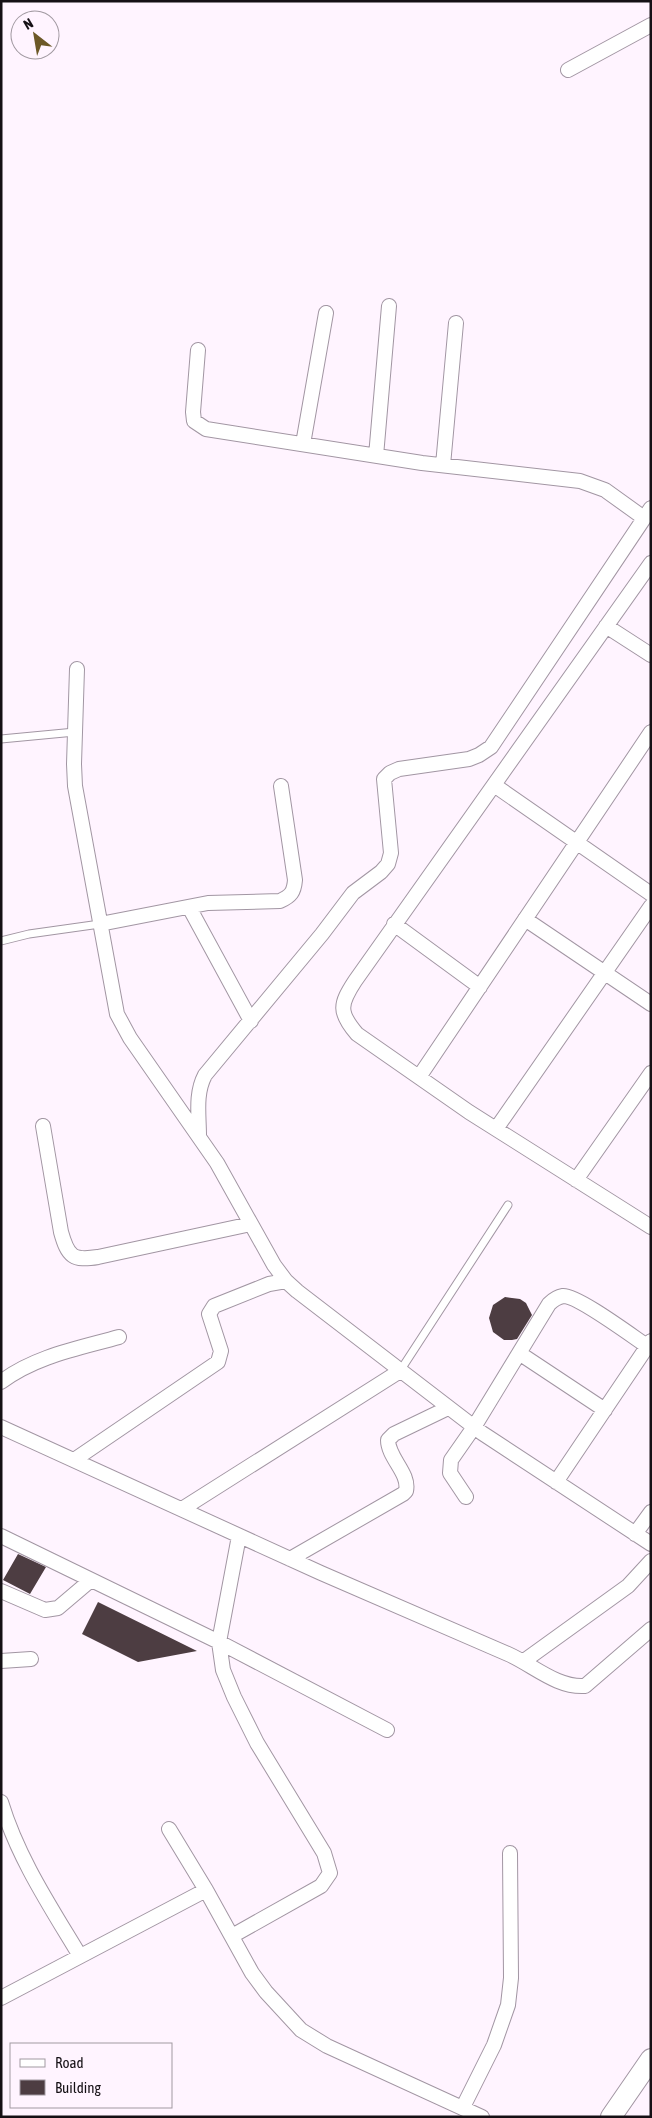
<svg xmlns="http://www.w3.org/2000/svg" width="652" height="2118" font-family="'Asap Condensed',sans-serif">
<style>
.building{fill:#4d3d42}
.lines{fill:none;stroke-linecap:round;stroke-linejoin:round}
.lane-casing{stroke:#a296a3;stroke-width:9}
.street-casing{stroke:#a296a3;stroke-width:16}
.secondary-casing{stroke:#a296a3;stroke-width:22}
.lane{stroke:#fff;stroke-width:7}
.street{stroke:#fff;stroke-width:14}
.secondary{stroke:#fff;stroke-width:20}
</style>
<rect width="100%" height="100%" fill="#fff4ff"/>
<path class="building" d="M505,1297l15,2 6,4 6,12 -15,24 -5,1h-8l-11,-8 -4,-14 4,-13z
M18,1554l28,13 -16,27 -27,-14z
M98,1602l99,49 -59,11 -56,-28z"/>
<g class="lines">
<defs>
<path id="lane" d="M1,739l74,-7
M1,941l28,-7 71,-10
M400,1371l108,-166"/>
<path id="street" d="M568,70l83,-45
M198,350l-5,62 1,9 12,8 216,34 158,18 25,9 39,28
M303,444l23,-131
M376,456l13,-150
M443,465l13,-142
M651,563l-296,418c-15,23 -17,31 2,53l112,78 182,115
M606,626l45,29
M77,669l-3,95 1,22 42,228 13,24 87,125 57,102 12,16 11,10 185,142 169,111
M494,785l157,109
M189,907l62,114
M525,919l126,85
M100,924l108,-21 72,-2c11,-5 14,-9 15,-21l-14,-94
M394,924l86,63
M419,1077l232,-345
M43,1126l18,106c7,25 12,29 37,25l153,-33
M496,1129l155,-223
M199,1136c0,-21 -4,-42 6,-61l117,-141 31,-41 28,-21 7,-8 3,-11 -7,-74 6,-6 9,-4 70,-10 10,-4 12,-8 160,-239
M576,1180l75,-107
M519,1353l86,57
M1,1382c34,-26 79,-34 118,-45
M1,1427l320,146 187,81c25,11 49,34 77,32l66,-57
M74,1460l144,-98 3,-11 -12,-37 5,-8 55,-22 17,-3
M556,1482l95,-141
M466,1497l-16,-24 1,-13 23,-33 75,-123c4,-4 8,-7 14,-8 14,-1 69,40 84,50
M182,1509l218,-138
M635,1534l16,-22
M1,1536l218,106 168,88
M290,1559l113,-65 3,-3c4,-18 -18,-33 -18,-51l6,-6 54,-26
M1,1591l44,19 13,-2 33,-28
M1,1661l30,-2
M524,1661l104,-75 23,-25
M1,1802c17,56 49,104 79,154
M169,1829l37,61
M232,1936l89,-50 9,-13 -6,-20 -67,-110 -23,-46 -11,-27 -4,-28 20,-106
M1,1998l205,-108 46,83 14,19 35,38 26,16 155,71
M463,2107l31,-62 14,-40 3,-27 -1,-125"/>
<path id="secondary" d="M611,2117l40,-58"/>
</defs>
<use href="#lane" class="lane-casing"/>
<use href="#street" class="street-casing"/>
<use href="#secondary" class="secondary-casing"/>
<use href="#lane" class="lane"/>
<use href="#street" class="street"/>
<use href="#secondary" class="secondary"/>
</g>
<rect width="652" height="2118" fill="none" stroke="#151015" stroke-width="5"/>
<rect x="10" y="2043" width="162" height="65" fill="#fff4ff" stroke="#a199a1"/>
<rect x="20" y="2059" width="25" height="8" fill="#ffffff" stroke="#a199a1"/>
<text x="55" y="2068" font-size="15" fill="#151015">Road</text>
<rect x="20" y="2080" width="25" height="15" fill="#4d3d42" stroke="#a199a1"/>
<text x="55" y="2093" font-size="15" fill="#151015">Building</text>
<g transform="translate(35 35) rotate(329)"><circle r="24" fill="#fff4ff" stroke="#a199a1"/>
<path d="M0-4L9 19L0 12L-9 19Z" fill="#6c5827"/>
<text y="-8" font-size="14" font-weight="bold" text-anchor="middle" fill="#151015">N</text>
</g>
</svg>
